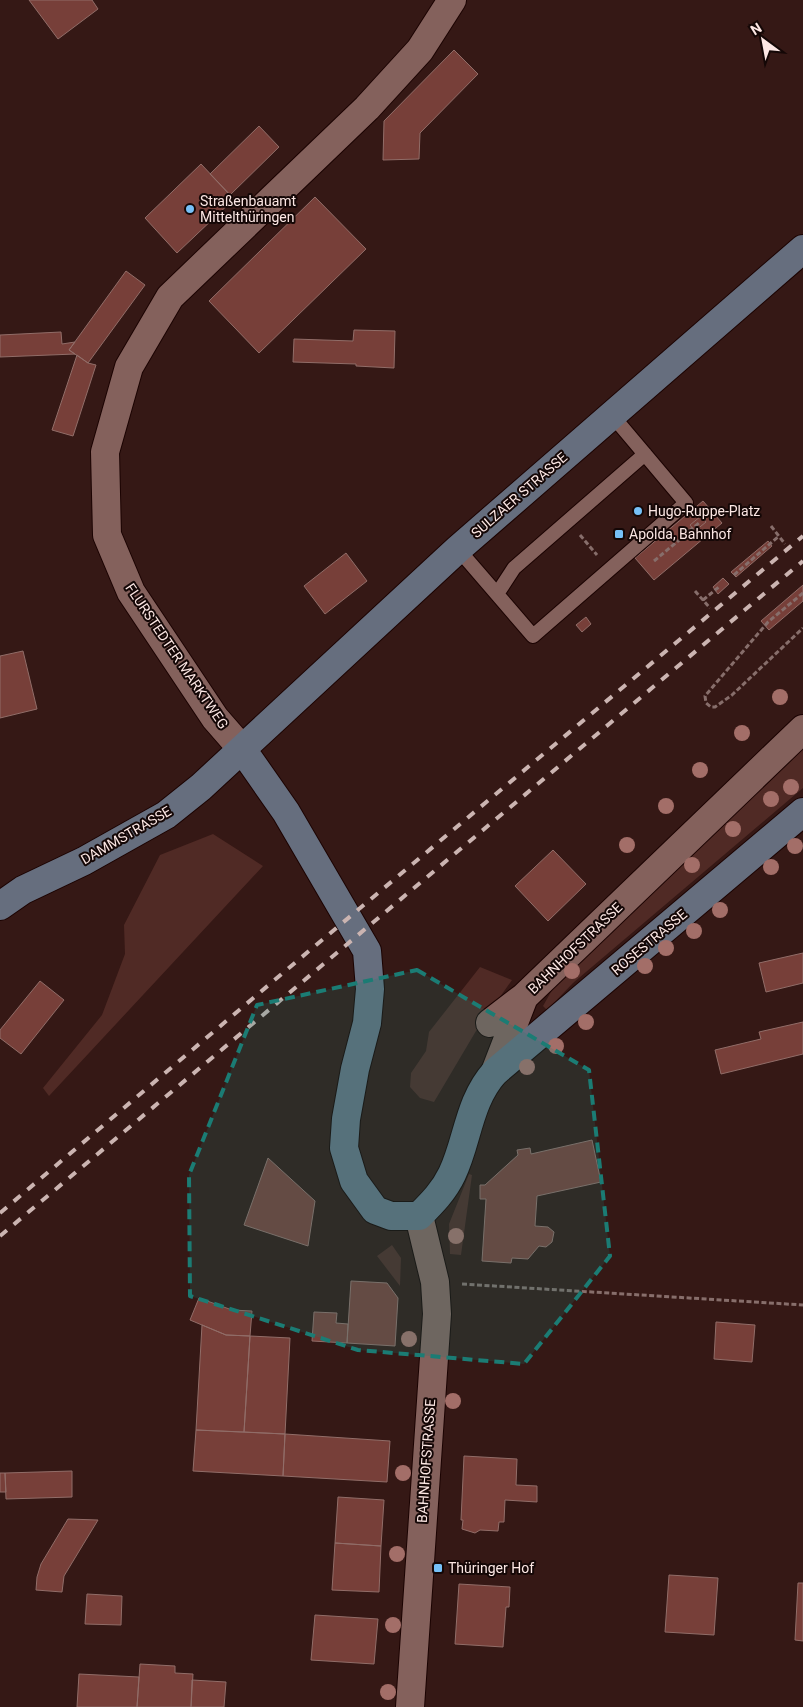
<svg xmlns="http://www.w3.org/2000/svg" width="803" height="1707" font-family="Roboto,sans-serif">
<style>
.green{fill:#502a25}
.building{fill:#773f39;stroke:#916d68}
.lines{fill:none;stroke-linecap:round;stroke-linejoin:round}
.service-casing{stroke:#1b0302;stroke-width:16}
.minor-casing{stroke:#1b0302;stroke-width:30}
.secondary-casing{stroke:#1b0302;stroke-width:30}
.path{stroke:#876e6b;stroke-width:3;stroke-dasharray:5 2.5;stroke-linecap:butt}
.service{stroke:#84615c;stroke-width:14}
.minor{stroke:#84615c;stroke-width:28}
.secondary{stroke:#666e7e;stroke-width:28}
.rail{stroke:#cbb4b1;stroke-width:4;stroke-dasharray:9 9;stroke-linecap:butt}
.tree{fill:#a36e68}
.marked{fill:#1b7c74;fill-opacity:0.2;stroke:#1b7c74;stroke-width:4;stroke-dasharray:10 6;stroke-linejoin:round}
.poi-dot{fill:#76c0f7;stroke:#140706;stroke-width:2}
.labels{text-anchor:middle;stroke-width:4;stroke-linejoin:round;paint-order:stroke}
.poi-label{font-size:14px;fill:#fce7e4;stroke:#140706;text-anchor:start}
.street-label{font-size:14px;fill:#fce7e4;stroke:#140706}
</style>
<rect width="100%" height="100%" fill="#351815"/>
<path class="green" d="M803,739v49l-230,195 -26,27 -4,-4 22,-39z
M213,834l50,32 -214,230 -6,-8 59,-73 23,-61 -1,-29 36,-70z
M480,967l32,13 -36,51 -42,71 -14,-4 -10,-11 1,-14 15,-22 3,-19z
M469,1174l3,1 -11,80 -11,-1 -1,-30z
M392,1245l9,13 -1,28 -23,-30z"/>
<path class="building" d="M29,0h63l6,9 -40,30z
M454,50l24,24 -58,59 -1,26 -36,1 1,-39z
M259,126l20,21 -49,48 -20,-21z
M201,164l33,35 -57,54 -32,-35z
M315,197l51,52 -107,104 -50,-52z
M126,271l19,14 -57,78 -19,-13z
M354,330l41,1 -1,37 -38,-2v-2l-63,-2 1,-23 59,2z
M61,332l1,12 13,-2 -6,8 6,4 -75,3v-22z
M77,355l11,8 8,2 -23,71 -21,-6z
M703,501l19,22 -68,57 -19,-22z
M701,516l5,6 -11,9 -5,-6z
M768,541l4,5 -36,31 -5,-5z
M346,553l21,28 -42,33 -21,-28z
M723,578l6,6 -11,10 -5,-7z
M803,585v16l-34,29 -8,-9z
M586,617l5,7 -9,8 -6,-7z
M23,651l14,58 -37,9v-62z
M553,850l33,34 -38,37 -33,-35z
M803,953v30l-37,9 -7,-29z
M40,981l24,19 -43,54 -21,-16v-8z
M803,1022v32l-82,20 -6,-24 46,-11 -2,-7z
M592,1140l9,42 -64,14 -2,30 13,1 6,5 -2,10 -6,5 -7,-1 -11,13 -16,-1 -1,5 -29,-2 4,-62h-6v-14h5l33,-30 -1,-5 13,-2 1,6z
M268,1158l47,43 -7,45 -64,-21z
M351,1281l36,2 11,15 -3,48 -48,-3z
M199,1298l33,12 20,1 -2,25 -24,-1 -36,-15z
M314,1312l23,1 -1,10 12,1 -1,19 -35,-2z
M716,1322l39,3 -3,37 -38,-3z
M202,1325l24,10 24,1 -6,96 -48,-2z
M250,1336l40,2 -5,96 -41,-2z
M196,1430l89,4 -2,42 -90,-5z
M285,1434l105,7 -3,41 -104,-6z
M464,1456l53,3 -1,26 21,1v16l-32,-2 -1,22h-5l-1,9 -18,-1 -5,3 -13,-4 1,-9h-2z
M72,1471v26l-66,2 -1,-26z
M0,1473h5l1,19h-6z
M338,1497l46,3 -3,46 -46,-3z
M68,1519l30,1 -34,56 -2,16 -26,-2 1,-13 4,-13z
M335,1543l46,3 -2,46 -47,-2z
M669,1575l49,3 -4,57 -49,-3z
M798,1583h5v58l-8,-1z
M459,1584l51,3 -1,20h-3l-3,40 -48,-3z
M87,1594l35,2 -1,29 -36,-1z
M315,1615l63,4 -4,45 -63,-4z
M140,1664l35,2v7l18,1 -2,33h-54z
M79,1674l60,3 -2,30h-60z
M192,1680l34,2 -2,25h-33z"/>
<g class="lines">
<defs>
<path id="service" d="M458,549l75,87 153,-133 -75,-89
M497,594l17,-26 131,-114"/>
<path id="minor" d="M242,749l-27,-31 -84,-126 -24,-57 -2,-83 24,-85 41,-70 197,-189 53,-58 32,-50
M490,1023l34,-26
M495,1072l29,-75 279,-268
M410,1707l27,-393 -2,-32 -16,-66"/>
<path id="secondary" d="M242,749l44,63 81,139 3,38 -3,34 -12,46 -9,50 -2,29 10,33 21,29 16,6h28c13,-13 25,-25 33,-42 16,-33 16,-72 43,-102l308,-260
M0,906l23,-16 61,-29 82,-46 35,-28 257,-238 345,-300"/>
</defs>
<use href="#service" class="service-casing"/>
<use href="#minor" class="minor-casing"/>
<use href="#secondary" class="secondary-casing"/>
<path class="path" d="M771,526l14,18
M689,531l10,-8
M580,535l17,20
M654,561l36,-30
M734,575l45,-39
M695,591l15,17
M803,593l-35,29 -63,74 1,7 5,4h4l17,-12 71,-67
M703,600l17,-14
M462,1284l341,21"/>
<use href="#service" class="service"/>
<use href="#minor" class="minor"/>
<use href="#secondary" class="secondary"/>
<path class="rail" d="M0,1213l284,-241 519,-436
M0,1236l803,-675"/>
</g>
<g class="tree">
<circle cx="780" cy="697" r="8"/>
<circle cx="742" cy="733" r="8"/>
<circle cx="700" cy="770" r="8"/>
<circle cx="791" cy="787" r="8"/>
<circle cx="771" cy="799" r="8"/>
<circle cx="666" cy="806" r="8"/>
<circle cx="733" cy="829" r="8"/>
<circle cx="627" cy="845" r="8"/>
<circle cx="795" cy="846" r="8"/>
<circle cx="692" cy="865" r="8"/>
<circle cx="771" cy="867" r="8"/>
<circle cx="720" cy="910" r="8"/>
<circle cx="694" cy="931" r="8"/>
<circle cx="666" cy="948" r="8"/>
<circle cx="645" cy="966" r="8"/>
<circle cx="572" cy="971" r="8"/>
<circle cx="586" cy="1022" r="8"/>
<circle cx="556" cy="1046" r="8"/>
<circle cx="527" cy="1067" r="8"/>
<circle cx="456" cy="1236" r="8"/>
<circle cx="409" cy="1339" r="8"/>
<circle cx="453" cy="1401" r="8"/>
<circle cx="403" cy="1473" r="8"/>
<circle cx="397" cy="1554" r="8"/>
<circle cx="393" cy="1625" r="8"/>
<circle cx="388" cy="1692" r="8"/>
</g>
<path class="marked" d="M417,970l172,100 21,186 -86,108 -166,-14 -168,-54 -1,-121 68,-170z"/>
<g class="poi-dot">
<circle cx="190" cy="209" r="5"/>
<circle cx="638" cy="511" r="5"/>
<rect x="614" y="529" width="10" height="10" rx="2.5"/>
<rect x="433" y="1563" width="10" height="10" rx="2.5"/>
</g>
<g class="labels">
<g class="poi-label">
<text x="200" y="206">Straßenbauamt<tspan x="200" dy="16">Mittelthüringen</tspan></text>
<text x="648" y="516">Hugo-Ruppe-Platz</text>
<text x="629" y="539">Apolda, Bahnhof</text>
<text x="448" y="1573">Thüringer Hof</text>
</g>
<g class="street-label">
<text transform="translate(519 495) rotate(-41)" y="5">SULZAER STRASSE</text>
<text transform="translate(177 656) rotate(56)" y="5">FLURSTEDTER MARKTWEG</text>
<text transform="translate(126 835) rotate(-30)" y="5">DAMMSTRASSE</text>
<text transform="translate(649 942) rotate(-40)" y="5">ROSESTRASSE</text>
<text transform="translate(575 948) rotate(-44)" y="5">BAHNHOFSTRASSE</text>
<text transform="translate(426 1461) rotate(-86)" y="5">BAHNHOFSTRASSE</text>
</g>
</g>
<g transform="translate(763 40) rotate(328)" stroke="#140706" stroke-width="4" paint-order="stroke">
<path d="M0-4L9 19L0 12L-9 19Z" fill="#fce7e4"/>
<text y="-8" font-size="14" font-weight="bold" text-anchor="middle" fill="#fce7e4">N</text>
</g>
</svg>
